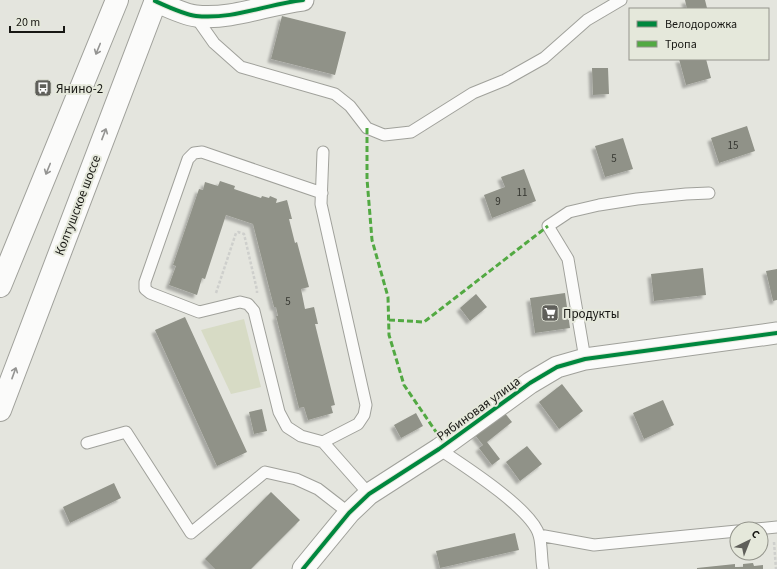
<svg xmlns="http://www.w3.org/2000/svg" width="777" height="569" font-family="'Source Sans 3',sans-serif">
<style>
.green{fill:#d7dbc5}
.building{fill:#909288;filter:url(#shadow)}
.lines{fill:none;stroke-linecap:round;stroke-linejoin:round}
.service-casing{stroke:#a0a19b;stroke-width:13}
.minor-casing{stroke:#a0a19b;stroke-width:23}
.secondary-casing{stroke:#a0a19b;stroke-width:24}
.path{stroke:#cecfcc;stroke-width:2.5;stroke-dasharray:3 2;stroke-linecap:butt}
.service{stroke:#fbfbfa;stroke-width:11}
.minor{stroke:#fbfbfa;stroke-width:21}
.secondary{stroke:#fbfbfa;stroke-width:22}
.quiet{stroke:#52a942;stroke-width:3;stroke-dasharray:6 3;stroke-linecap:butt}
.cycleway-casing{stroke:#e5e8db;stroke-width:6}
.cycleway{stroke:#00873e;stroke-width:4}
.oneway{stroke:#949492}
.labels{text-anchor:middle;stroke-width:4;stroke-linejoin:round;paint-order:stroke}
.number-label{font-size:11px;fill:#353630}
.poi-label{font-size:13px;fill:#171713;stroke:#e5e8db;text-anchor:start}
.street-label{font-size:13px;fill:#171713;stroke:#e5e8db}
</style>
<defs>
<filter id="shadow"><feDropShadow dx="-3.5" dy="3.5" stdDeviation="1" flood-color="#0004"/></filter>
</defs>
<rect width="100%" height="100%" fill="#e4e5de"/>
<path class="green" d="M244,319l17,68 -30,7 -30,-64z"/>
<path class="building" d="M685,0h20l2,8 -5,1h-15z
M282,16l64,16 -11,43 -64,-16z
M679,59h27l5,19 -25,7z
M592,68h16l1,26 -16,1z
M747,126l8,25 -36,12 -8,-25z
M623,138l10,31 -28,8 -10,-31z
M524,169l12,32 -44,17 -8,-23 21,-8 -4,-10z
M220,181l15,5 -1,3 27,9 1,-2 7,2 1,-2 7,3 -1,4 11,-3 5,19h-3l6,24 2,-1 12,45 -8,2 4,20 9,-2 4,17h-3l20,81 -4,1 2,7 -25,7 -4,-13 -5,1 -23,-92h2l-2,-9h-2l-21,-83 -27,-9 -21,64 -3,-1 -5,17 -28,-10 7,-19 -3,-1 26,-76 4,1 2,-8 13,4z
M703,268l3,27 -52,6 -3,-27z
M777,269v31l-4,1 -7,-30z
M565,293l5,35 -35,5 -5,-35z
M476,294l11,13 -17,14 -10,-13z
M185,317l62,135 -30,14 -62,-136z
M562,384l21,27 -24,18 -20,-27z
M663,400l11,25 -30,14 -11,-26z
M262,409l5,22 -13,3 -5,-22z
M504,412l8,10 -25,20 13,17 -8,6 -13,-17 4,-3 -8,-10z
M416,413l7,13 -22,12 -7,-13z
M527,446l15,18 -22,17 -14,-19z
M114,483l7,15 -51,25 -7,-16z
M271,492l29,28 -49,49h-36l-10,-10z
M515,533l4,17 -79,18 -4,-17z
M753,563l1,3 9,-1v4h-66v-1l38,-4v3h8v-3z"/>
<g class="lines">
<defs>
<path id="service" d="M195,16l19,27 27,24 94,27 15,12 17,22 17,7 27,-3 62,-39 32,-13 39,-22 43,-38 34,-20
M323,152l-2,52 45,201 -2,10 -6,9 -35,18
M322,193l-120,-41 -8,1 -6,6 -43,123v7l5,4 49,19 41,-10 8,2 6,7 25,101 8,15 14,9 22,6 46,52
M585,359l-17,-100 -20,-33 21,-14 30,-7 38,-6 49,-5 23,-1
M87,443l39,-11 65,101 74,-61 31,7 22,10 31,24
M439,449c24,16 93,60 100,86 3,10 2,23 4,34
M756,529l21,-2
M539,535l55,10 143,-14"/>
<path id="minor" d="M155,1c11,5 30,14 41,15 37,4 71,-12 107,-16
M303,569l46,-56 20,-19 70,-45 91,-66 27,-16 28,-8 192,-26"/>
<path id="secondary" d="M0,286l117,-286
M0,410l156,-410"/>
</defs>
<use href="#service" class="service-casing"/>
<use href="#minor" class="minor-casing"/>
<use href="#secondary" class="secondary-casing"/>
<path class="path" d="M216,293l20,-60 2,-1 6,2 13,56v3
M774,542l2,27"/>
<use href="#service" class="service"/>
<use href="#minor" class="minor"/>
<use href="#secondary" class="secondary"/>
<path class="quiet" d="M367,128v51l5,61 16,57 1,38 15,50 41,60
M389,320l35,2 124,-96"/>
<defs>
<path id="cycleway" d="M155,1c11,5 30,14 41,15 37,4 71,-12 107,-16
M303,569l46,-56 20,-19 70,-45 91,-66 27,-16 28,-8 192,-26"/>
</defs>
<use href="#cycleway" class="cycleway-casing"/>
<use href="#cycleway" class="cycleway"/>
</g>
<defs><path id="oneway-shaft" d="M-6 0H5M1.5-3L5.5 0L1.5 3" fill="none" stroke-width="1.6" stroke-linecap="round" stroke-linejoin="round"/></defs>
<g class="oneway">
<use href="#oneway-shaft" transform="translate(98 49) rotate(112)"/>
<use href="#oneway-shaft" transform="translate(104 134) rotate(-69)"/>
<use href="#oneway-shaft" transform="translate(48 169) rotate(112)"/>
<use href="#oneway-shaft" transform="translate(14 373) rotate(-70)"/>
</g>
<defs>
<symbol id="bus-square" viewBox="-11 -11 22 22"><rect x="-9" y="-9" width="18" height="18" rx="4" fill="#5f5f5a" stroke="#e5e8db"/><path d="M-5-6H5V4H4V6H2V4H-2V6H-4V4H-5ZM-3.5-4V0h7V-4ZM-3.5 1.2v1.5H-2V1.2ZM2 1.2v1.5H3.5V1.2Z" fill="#fff"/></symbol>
<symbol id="supermarket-square" viewBox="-11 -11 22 22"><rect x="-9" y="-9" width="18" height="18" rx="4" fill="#5f5f5a" stroke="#e5e8db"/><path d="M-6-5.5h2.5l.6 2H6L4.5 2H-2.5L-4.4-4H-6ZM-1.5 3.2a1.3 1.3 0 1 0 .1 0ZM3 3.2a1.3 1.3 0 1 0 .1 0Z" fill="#fff"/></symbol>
</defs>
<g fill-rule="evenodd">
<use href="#bus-square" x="33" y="78" width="20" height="20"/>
<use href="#supermarket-square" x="540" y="303" width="20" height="20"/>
</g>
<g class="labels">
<g class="number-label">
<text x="733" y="149">15</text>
<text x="614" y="162">5</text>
<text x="522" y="196">11</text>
<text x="498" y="205">9</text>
<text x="288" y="305">5</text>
</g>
<g class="poi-label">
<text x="56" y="93">Янино-2</text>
<text x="563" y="318">Продукты</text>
</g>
<g class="street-label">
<text transform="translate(77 205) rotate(-69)" y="5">Колтушское шоссе</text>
<text transform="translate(478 408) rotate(-36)" y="5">Рябиновая улица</text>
</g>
</g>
<rect x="629" y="8" width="140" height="52" fill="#e5e8db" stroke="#93948b"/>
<rect x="637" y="21" width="20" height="6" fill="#00873e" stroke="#93948b"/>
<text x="665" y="28" font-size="12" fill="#171713">Велодорожка</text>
<rect x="637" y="41" width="20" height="6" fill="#52a942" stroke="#93948b"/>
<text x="665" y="48" font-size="12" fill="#171713">Тропа</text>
<g transform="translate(749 541) rotate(43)"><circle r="19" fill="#e5e8db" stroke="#93948b"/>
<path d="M0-3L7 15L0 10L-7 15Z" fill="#5f5f5a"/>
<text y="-6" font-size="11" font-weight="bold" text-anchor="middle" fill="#171713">С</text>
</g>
<path d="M10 26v6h54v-6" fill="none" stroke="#171713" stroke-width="2"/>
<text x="16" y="26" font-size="12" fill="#171713" stroke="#e5e8db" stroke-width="3" paint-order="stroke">20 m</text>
</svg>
